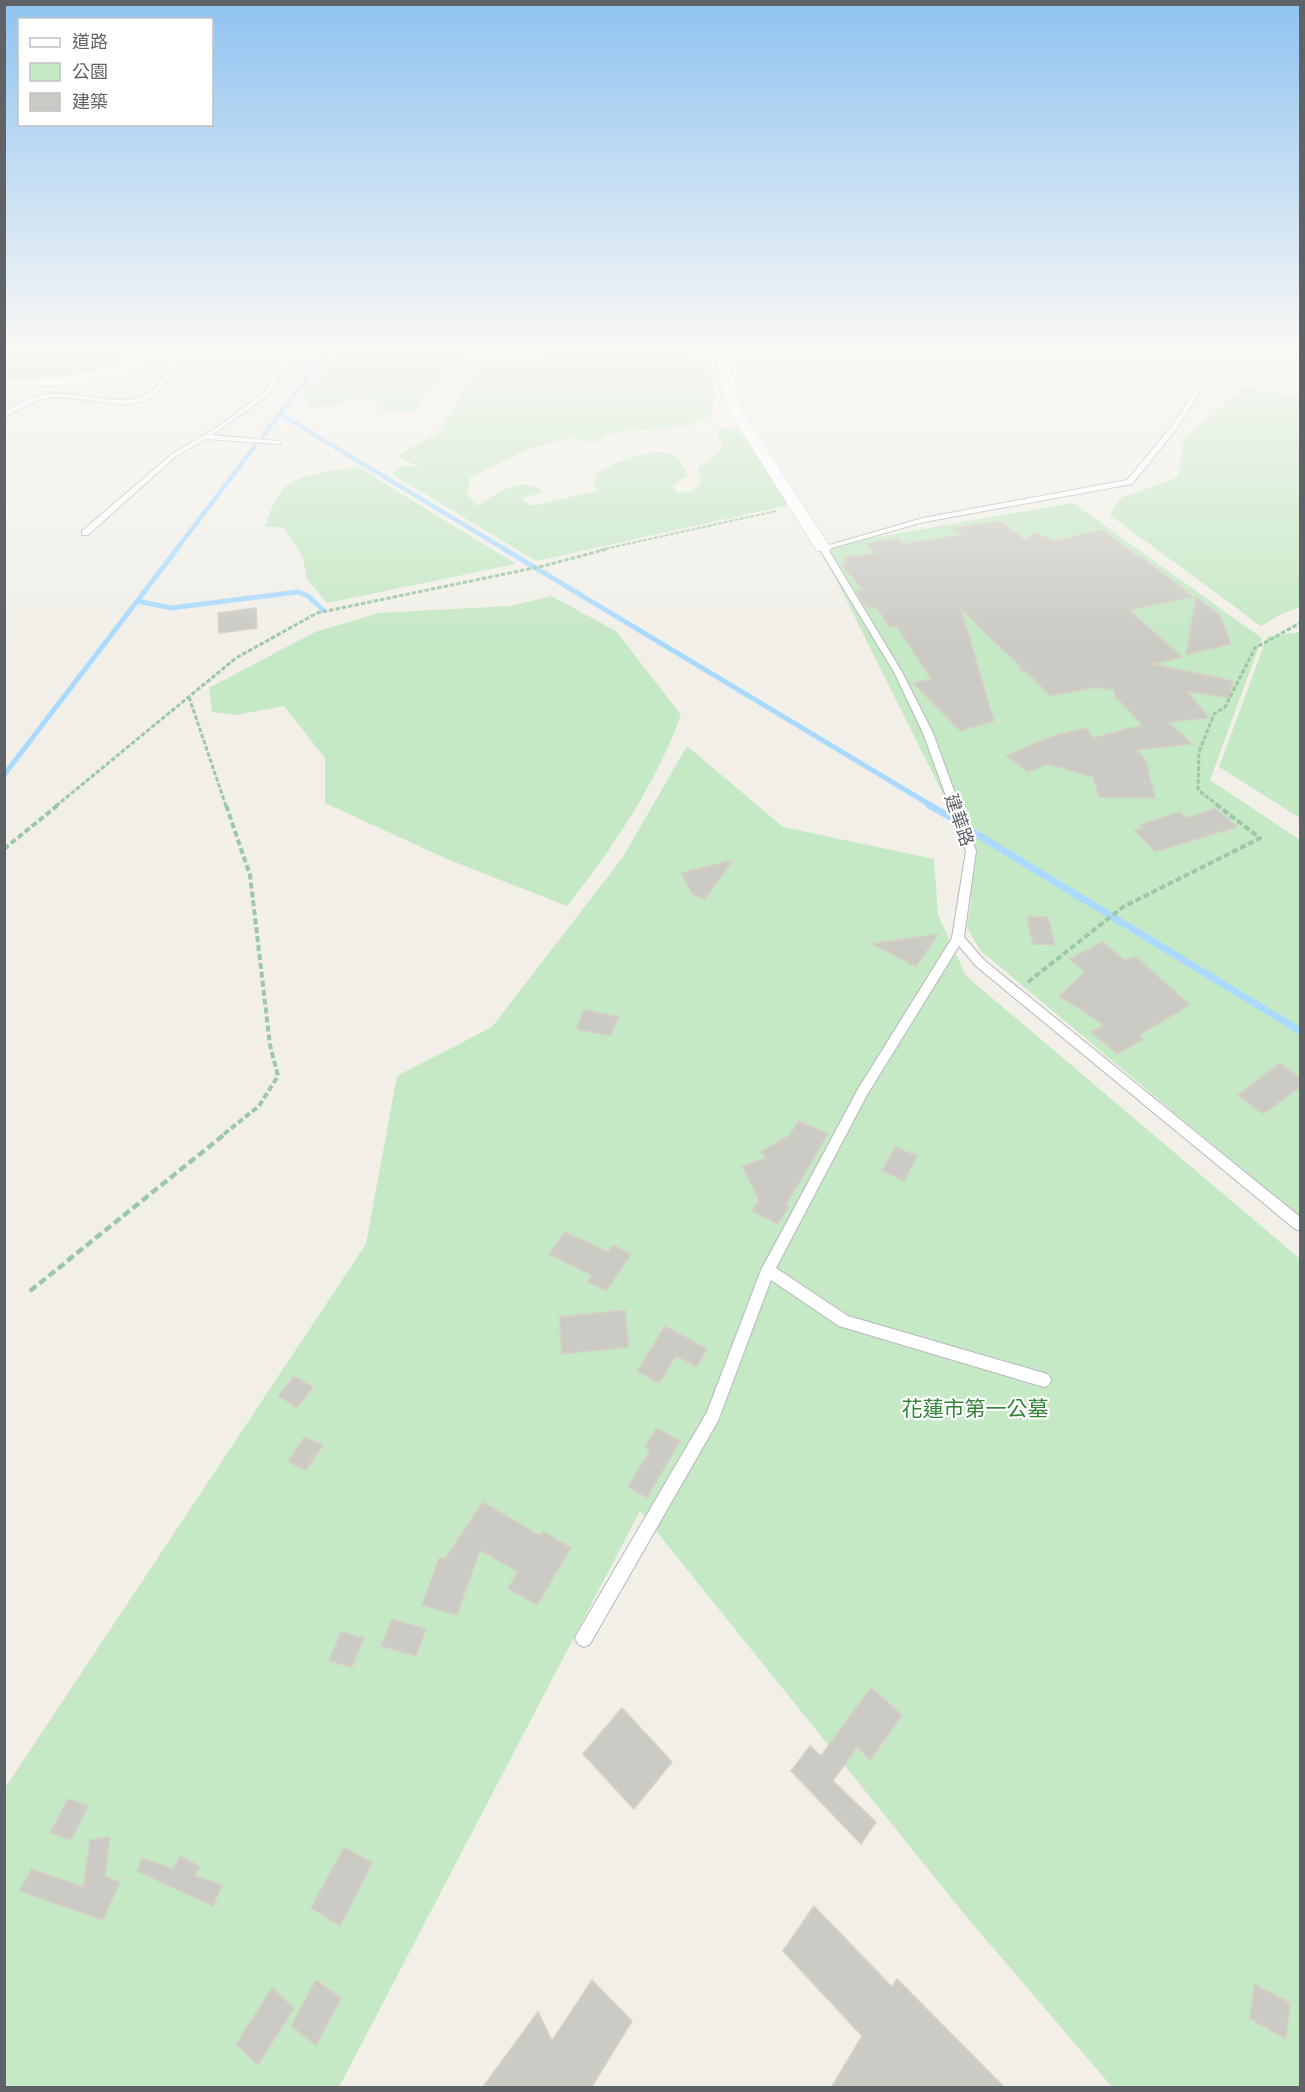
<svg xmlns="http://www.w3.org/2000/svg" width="1305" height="2092" font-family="Signika,'Noto Sans TC',sans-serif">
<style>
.green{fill:#c5e8c5}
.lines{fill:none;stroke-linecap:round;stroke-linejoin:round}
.stream-far2{stroke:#aadaff;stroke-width:4.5}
.stream-far1{stroke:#aadaff;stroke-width:5}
.stream{stroke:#aadaff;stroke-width:7}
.building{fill:#cccac5;stroke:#d6d1c6;stroke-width:1.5}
.service-casing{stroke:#b5b8bc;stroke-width:2}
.minor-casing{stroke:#b5b8bc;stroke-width:1}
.path-far3{stroke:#9cc7a9;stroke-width:2;stroke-dasharray:4 1.5;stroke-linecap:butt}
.path-far2{stroke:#9cc7a9;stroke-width:3;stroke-dasharray:4.5 2;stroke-linecap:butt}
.path-far1{stroke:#9cc7a9;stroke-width:4;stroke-dasharray:6 3;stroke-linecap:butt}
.path{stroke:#9cc7a9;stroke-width:4.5;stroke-dasharray:8 4;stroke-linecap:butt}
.service{fill:#fff;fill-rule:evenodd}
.minor{fill:#fff;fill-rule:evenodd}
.labels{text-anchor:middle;stroke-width:4.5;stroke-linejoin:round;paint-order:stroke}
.street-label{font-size:18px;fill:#5f6368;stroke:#fff}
.near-park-label{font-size:21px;fill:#348238;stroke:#fff}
</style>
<rect width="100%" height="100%" fill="#f1efe8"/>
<path class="green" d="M4,349h123l-13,19 -39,12h-70z
M345,349h317l14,6 34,7 4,32 -3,21c-29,17 -59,14 -91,16 -9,1 -21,9 -30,13l-16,-8 -48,14 -56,28 -3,16 11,12c20,-13 43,-32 66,-14l-22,6 9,8 67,-15 -4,-5 3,-13c18,-10 64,-31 81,-14 5,4 7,11 10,17l-16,10 7,7 11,-1 11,-8 -3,-17 7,-3 18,-17 -6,-14 5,-5 15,2 12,12 40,63 -253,56 -144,-87 9,-8h17l-22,-10 42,-23 39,-63 18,-7h50l20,-3 -85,-7 -27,8 -38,49h-37l7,-6 -32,-7 -13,8 -31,2 -7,-12z
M1245,387l55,11v209l-21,8 -18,11 -151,-111 11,-17 57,-21 6,-38z
M358,467l158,97 -189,39 -20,-24 -4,-22 -20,-30h-18c4,-13 9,-27 18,-38 13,-16 55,-18 75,-22z
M1073,503l189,135 -52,142 90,60v378l-320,-268 -13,-22 4,-28 -1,-63 -5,1 -145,-291z
M551,596l65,35 65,84c-26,70 -68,133 -114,191l-120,-47 -122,-56v-45l-41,-52 -48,9 -24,-3 -3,-24 106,-56 63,-19 133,-7z
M1300,632v186l-81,-51 48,-130z
M687,746l96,81 151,32 4,56 28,61 334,283v828h-188l-147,-172 -325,-404 -301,576 -334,1v-300l361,-544 31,-168 95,-49 131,-170z"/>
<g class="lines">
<path class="stream-far2" d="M280,414l226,136
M263,436l66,-87
M176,550l79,-104"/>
<path class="stream-far1" d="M504,549l428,257
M137,601l34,7 127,-16 10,4 15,14
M4,775l173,-226"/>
<path class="stream" d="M929,805l21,12
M968,829l332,202"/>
</g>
<path class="building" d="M1000,521l25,19 11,-7 18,8 48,-11 38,28h3l50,39 -64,13 53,47 -29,7 80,17 -4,17 -42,-7 22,27 -41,4 24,22 -55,6 9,11 9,37 -56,-1 -6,-20 -45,-13 -20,8 -22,-16 47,-20 33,-8 7,10 49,-13 -26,-28 -3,-9 -7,2 -9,-3 -47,9 -24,-25h-5l-2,-6 -58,-56 33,112 -34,10 -47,-48 18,-4 -34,-53 -7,1 -14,-20 -9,1 -11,-17 7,-1 -21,-25 6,-1 -4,-7 31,-3 -9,-10 31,-6 6,6 59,-9 -8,-7z
M1196,597l24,18 11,29 -45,11z
M256,608l1,20 -38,5 -1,-20z
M1215,808l22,19 -82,25 -21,-22 8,-2 -3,-3 40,-13 9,6z
M733,860l-28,39 -12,-4 -12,-22z
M1027,917h21l7,28 -22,-1z
M938,934l-22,33 -44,-23z
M1103,942l21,18 12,-3 54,48 -51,30 4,4 -26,15 -26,-22 13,-7 -45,-29 26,-24 -16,-13z
M584,1010l35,7 -9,19 -34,-7z
M1280,1063l20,15v9l-37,27 -25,-19z
M799,1121l29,13 -42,71 3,1 -11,18 -26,-13 7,-11 -17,-34 24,-8 -6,-6 29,-16z
M895,1147l22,9 -13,25 -22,-10z
M565,1232l43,20 5,-7 18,9 -25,37 -18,-9 4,-7 -43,-21z
M625,1310l4,37 -67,7 -3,-37z
M665,1326l42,23 -10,18 -21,-11 -17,27 -22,-12z
M294,1376l19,11 -16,21 -19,-12z
M656,1428l24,13 -33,57 -19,-11 22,-37 -5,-3z
M304,1437l19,8 -17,25 -18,-8z
M483,1502l57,34 3,-5 28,17 -34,57 -29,-17 10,-16 -38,-22 -23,65 -35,-10 17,-47 6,1z
M392,1619l34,10 -10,27 -35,-10z
M341,1632l23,6 -12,29 -23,-6z
M871,1687l31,28 -32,45 -13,-13 -24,34 43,41 -15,22 -70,-73 19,-25 11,10z
M622,1708l50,54 -38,47 -51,-55z
M68,1799l20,7 -17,34 -21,-7z
M110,1837l-5,39 15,6 -17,38 -83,-29 11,-22 52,18 7,-47z
M344,1847l28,16 -32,63 -29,-18z
M180,1856l20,10 -5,10 27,9 -9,21 -76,-35 5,-13 31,11z
M814,1906l78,81 5,-8 108,109h-174l31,-52 -79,-85z
M316,1980l25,18 -25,47 -25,-19z
M592,1980l40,41 -41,67h-109l56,-76 14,29z
M1254,1984l36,19 -4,36 -36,-20z
M272,1988l22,20 -36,57 -22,-21z"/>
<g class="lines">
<defs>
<path id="service" d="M176,349h6c-8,15 -13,33 -26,45 -25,23 -78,-2 -109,4 -15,3 -28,13 -43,19v-5c14,-7 28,-16 44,-18 29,-4 76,16 101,-1 14,-10 19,-30 27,-44z
M290,349h7l-9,10 -19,36 -57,40 66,6 3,2 -1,1 -74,-5 -30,17 -88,79h-6v-4l90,-77 42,-25 50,-36 18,-35z
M1228,349h7l-16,13 -42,66 -45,56 -208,38 -96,27 74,123 31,61 43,118 -12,86 20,23 316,257v14l-5,-2 -319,-263 -17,-20 -92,149 -91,173 72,48 196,57 5,2 2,5 -2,5 -5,2 -205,-61 -68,-46 -53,141 -128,223 -6,3 -6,-3 -3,-6 3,-6 129,-220 54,-142 97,-181 94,-151 14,-87 -43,-118 -29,-61 -75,-124 104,-30 204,-38 45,-54 43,-66z"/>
<path id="minor" d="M140,349h13l-16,21 -79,16 -54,1v-8l54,-1 70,-14z
M720,349h13l-3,16 12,45 89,138 -2,3h-12l-89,-141 -12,-45z"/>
</defs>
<use href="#service" class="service-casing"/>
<use href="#minor" class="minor-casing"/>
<path class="path-far3" d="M600,550l176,-39"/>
<path class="path-far2" d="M189,697l37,109
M56,806l180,-148 81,-45 226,-47 64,-17
M1219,806l-21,-16 1,-38 15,-38 11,-7 30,-59 45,-25"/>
<path class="path-far1" d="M4,849l54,-44
M1028,982l95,-75 137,-69 -43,-33
M224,1134l35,-28 19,-30 -8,-31 -20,-170 -24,-70"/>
<path class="path" d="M30,1291l196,-158"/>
<use href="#service" class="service"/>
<use href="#minor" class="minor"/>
</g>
<linearGradient id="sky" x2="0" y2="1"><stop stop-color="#8fc3f1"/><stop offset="0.54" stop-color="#f9f8f5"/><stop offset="1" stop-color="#f9f8f5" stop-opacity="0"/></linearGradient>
<rect width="1305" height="642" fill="url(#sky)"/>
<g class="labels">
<g class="street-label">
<text transform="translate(959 820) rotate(71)" y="6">建華路</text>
</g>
<g class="near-park-label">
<text x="975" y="1416">花蓮市第一公墓</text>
</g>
</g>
<rect width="1305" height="2092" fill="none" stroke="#5f6368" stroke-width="12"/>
<rect x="18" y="18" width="195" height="108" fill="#ffffff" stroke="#bfc1c3" stroke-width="1.5"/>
<rect x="30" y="38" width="30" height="9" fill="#ffffff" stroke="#bfc1c3" stroke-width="1.5"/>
<text x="72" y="48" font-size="18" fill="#5f6368">道路</text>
<rect x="30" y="63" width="30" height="18" fill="#c5e8c5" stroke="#bfc1c3" stroke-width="1.5"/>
<text x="72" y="78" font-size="18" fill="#5f6368">公園</text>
<rect x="30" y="93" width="30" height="18" fill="#cccac5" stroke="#bfc1c3" stroke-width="1.5"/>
<text x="72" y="108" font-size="18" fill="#5f6368">建築</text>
</svg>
